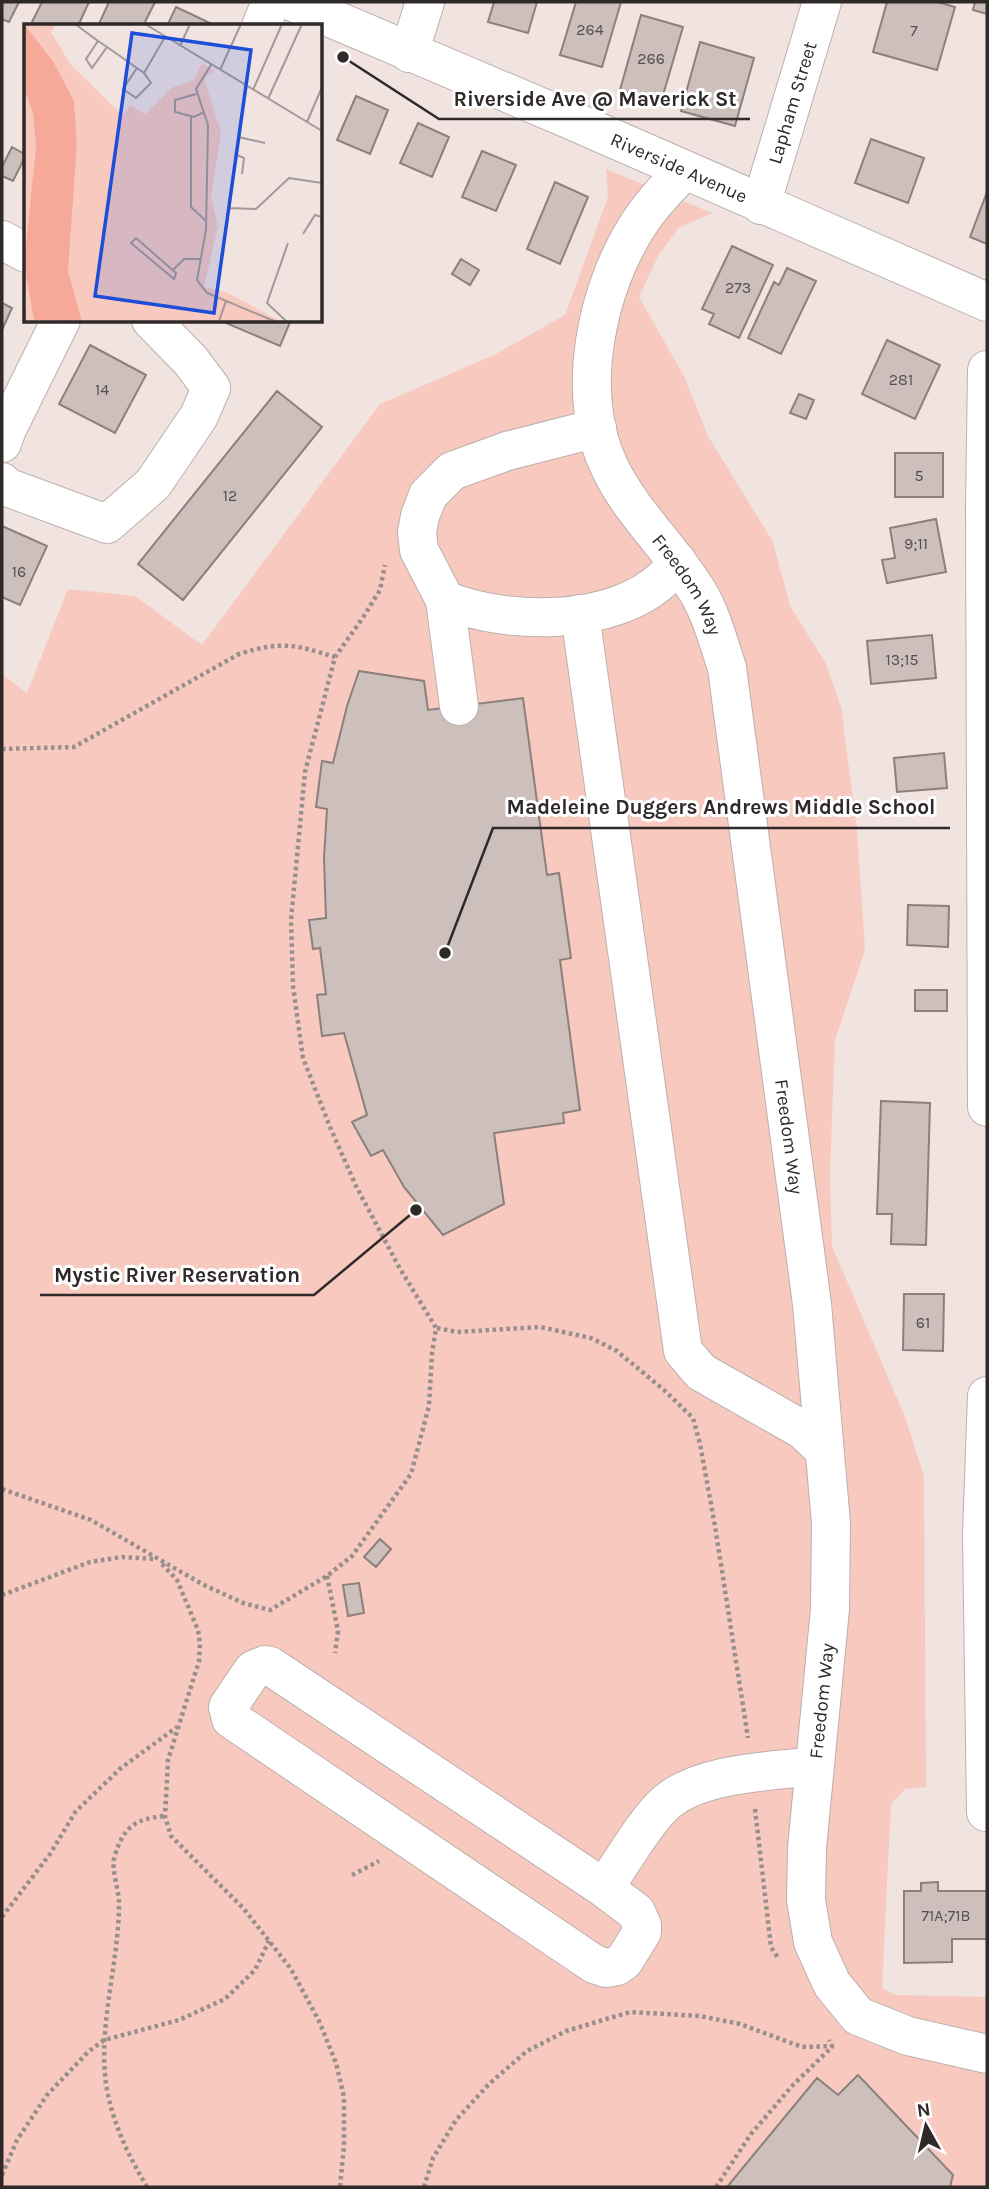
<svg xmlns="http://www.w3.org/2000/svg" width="989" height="2189" font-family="Karla,sans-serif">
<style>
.green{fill:#f8c9bf}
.building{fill:#ccbfbc;stroke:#8c807d;stroke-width:2}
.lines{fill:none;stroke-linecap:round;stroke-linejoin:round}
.minor-casing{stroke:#bcb0ad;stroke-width:40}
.major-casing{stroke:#bcb0ad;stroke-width:40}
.path{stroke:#988f8d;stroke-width:4.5;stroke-dasharray:3.5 3.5;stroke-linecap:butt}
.minor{stroke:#fff;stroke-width:38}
.major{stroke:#fff;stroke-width:38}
.labels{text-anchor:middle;stroke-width:6;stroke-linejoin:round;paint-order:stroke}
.number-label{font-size:16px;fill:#564f4e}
.street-label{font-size:19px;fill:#2f2a29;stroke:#fff}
.inset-road{fill:none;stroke:#a39997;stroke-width:2}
.view{fill:#1d4ed8;fill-opacity:0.15;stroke:#1d4ed8;stroke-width:3.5}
.inset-edge{fill:none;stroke:#2f2a29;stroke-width:3.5}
.leader{fill:none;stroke:#2f2a29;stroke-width:2.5}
.callout-dot{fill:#2f2a29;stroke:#fff;stroke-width:2.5}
.callout-label{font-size:21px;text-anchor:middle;font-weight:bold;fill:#2f2a29;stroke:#fff;stroke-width:6;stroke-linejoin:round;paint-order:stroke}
</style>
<rect width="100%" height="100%" fill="#f1e3e0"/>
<path class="green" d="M606,169l106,44 -33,15 -20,26 -20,43 45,79 24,60 65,106 17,64 36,58 15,43 16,122 8,121 -30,90 -5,134 2,72 73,171 19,59 2,311 -21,2 -14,15 -9,184 14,7 91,2v190h-985v-1513l25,19 41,-104 67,7 67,49 178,-241 116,-50 69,-39 43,-118z"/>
<path class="building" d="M2,2h17l-10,20 -7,-3z
M42,2h47l-11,24h-48z
M109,2h46l-12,24h-45z
M494,2h43l-9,31 -40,-11z
M576,2h45l-19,65 -42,-12z
M887,2h50l18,5 -18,63 -64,-18z
M975,2h12v12l-14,-4z
M176,7l34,16 -1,3h-42z
M641,15l42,12 -22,75 -41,-12z
M700,42l54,16 -19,68 -54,-15z
M356,96l32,14 -18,44 -33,-14z
M418,123l31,14 -17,40 -32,-14z
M871,139l53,19 -16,45 -53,-20z
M12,147l14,8 -13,26 -11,-5v-9z
M482,151l34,14 -20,46 -34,-14z
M555,182l33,15 -28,67 -33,-15z
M987,192v52l-17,-7z
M732,246l41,19 -34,73 -30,-14 5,-10 -12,-5z
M461,259l18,11 -9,15 -18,-11z
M787,268l29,13 -35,73 -33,-16 26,-56 5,3z
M2,303l10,5 -10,22z
M219,320h72l-11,26z
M887,340l53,25 -25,54 -53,-25z
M90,345l56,30 -31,58 -56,-29z
M277,391l45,36 -139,173 -45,-36z
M799,394l15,6 -8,19 -16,-6z
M895,453h48v44h-48z
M936,519l10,53 -59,11 -5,-23 13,-2 -5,-30z
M2,526l45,20 -27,59 -18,-8z
M932,635l4,43 -65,6 -4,-43z
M359,671l65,10 4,29 95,-12 24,177 12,-2 12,85 -11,2 20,150 -17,3 1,10 -70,10 10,71 -61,31 -39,-48 -21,-37 -12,6 -19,-34 15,-7 -23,-82 -22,3 -5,-41 9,-1 -6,-46 -7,1 -4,-29 17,-2 -2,-60 3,-49 -11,-2 6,-46 11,2 14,-57z
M944,753l3,35 -50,4 -3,-34z
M908,905l41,1 -1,41 -41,-2z
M915,990h32v21h-32z
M881,1101l49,2 -4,142 -35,-1 1,-30h-15z
M904,1294h40l-1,57 -40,-1z
M380,1539l11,10 -15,18 -12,-10z
M359,1583l5,30 -16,3 -5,-31z
M938,1882v9h49v48h-35v23l-48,1v-72h17v-8z
M858,2075l95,100 -3,12h-223l90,-109 21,17z"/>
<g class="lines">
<defs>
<g id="minor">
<path d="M261,26l10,-24"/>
<path d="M409,53l16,-51"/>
<path id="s1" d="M684,171c-15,15 -30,30 -42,48 -45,65 -69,175 -32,249 22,46 62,81 89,126 13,22 20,50 28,74l85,636 19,219 -1,86 -23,239 -1,52 7,42 19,42 26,32 50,20 79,18"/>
<path id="s2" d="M761,205l61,-203"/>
<path d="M2,240l24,13"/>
<path d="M987,370l-2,137 2,600"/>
<path d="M597,428l-90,23 -55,20 -24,24 -8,21 -3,16 2,18 26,50c61,25 168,27 219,-22 5,-4 9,-11 13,-17"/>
<path d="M2,443l5,-14 54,-109"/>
<path d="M2,482l2,4 103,38 46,-40 46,-68 12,-28 -20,-27 -40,-41"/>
<path d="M445,600l14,106"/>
<path d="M580,614l103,737 18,21 102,58 21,20"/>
<path d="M265,1665l5,1 334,222 32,24 6,13v7l-18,29 -7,5 -11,2 -12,-4 -363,-245 -3,-12 25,-37z"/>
<path d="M986,1812l-4,-278 5,-138"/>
<path d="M604,1888c17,-24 43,-70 64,-87 36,-29 102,-29 146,-35"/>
</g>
<g id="major">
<path id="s3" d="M293,2c92,40 185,78 278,118 139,60 277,122 416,182"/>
</g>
</defs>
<use href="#minor" class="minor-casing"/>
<use href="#major" class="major-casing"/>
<path class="path" d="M2,749l72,-2 165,-93c42,-13 54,-10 96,3
M437,1328l20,4 83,-5 51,11 26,13 47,39 29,28 7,26 15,82 33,212
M2,1489l89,31 111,64 41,19 27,7 57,-34 25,-20 59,-82 18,-68 3,-53 4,-25 -37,-61 -43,-81 -26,-59 -27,-69 -10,-72 -2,-66 14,-148 30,-115 27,-38 18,-29 5,-25
M162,1564l15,16 21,50 2,14 -1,17 -31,99 -3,56 6,20 73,73 47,60 28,52 17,42 8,34v49l-4,41
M327,1576l11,55 -3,22
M2,1595l88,-33 32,-5 33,2
M755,1809l16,138 7,11
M352,1875l27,-14
M2,1917l48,-63 26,-43 45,-43 56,-41
M2,2175l15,-35 30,-45 41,-43 16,-12 75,-20 46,-21 30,-29 14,-29
M147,2187c-19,-32 -35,-65 -41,-103 -8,-61 13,-121 13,-181 0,-15 -9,-34 -4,-48 9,-29 21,-36 49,-39
M424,2187l9,-29 23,-38 33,-36 38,-33 39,-20 64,-19 70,4 40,8 62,23 30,-1 -3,-6
M716,2187l35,-53 41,-48 41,-40"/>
<use href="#minor" class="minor"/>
<use href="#major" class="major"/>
</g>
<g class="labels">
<g class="number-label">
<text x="590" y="35">264</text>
<text x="914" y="36">7</text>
<text x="651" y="64">266</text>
<text x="738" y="293">273</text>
<text x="901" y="385">281</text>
<text x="102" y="395">14</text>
<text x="919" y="481">5</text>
<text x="230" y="501">12</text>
<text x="916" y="549">9;11</text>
<text x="19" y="577">16</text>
<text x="902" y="665">13;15</text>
<text x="923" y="1328">61</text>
<text x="946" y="1921">71A;71B</text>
</g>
<g class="street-label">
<text dy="7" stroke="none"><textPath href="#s2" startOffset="107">Lapham Street</textPath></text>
<text dy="7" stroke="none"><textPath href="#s3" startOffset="420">Riverside Avenue</textPath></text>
<text dy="7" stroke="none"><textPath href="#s1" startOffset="466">Freedom Way</textPath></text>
<text dy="7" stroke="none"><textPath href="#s1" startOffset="1032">Freedom Way</textPath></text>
<text transform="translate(821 1701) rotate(-84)" y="7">Freedom Way</text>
</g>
</g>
<g transform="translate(24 24)">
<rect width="298" height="298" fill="#f1e3e0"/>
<path d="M0,0h32l-5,8 20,33 52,51 7,-11 15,9 26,-26 23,-8 8,-17 12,8 -10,8 17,53 -10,65 7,29 -14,61 22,5 54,29h-198l-14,-50 9,-127 -3,-43 -21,-40zM0,65l9,24 3,34 -8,106 -4,6zM0,240h3l7,57h-10z" fill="#f8c9bf"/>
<path d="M0,0l29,37 21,40 3,43 -9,127 14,50 -48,-1 -10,-56 12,-117 -3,-34 -9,-24z" fill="#f7a999"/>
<path class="inset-road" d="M51,0l23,17 9,6 30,21 7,5 7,10 -15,15 -13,-9 14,-21M121,0l177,107M74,17l-12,18 6,9 15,-21M156,22l10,-22M187,41l-15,24 12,36 -2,105 -9,50 10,13 67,28M196,46l21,-46M120,49l21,-36M229,66l29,-66M172,70l-21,6v12l19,5 10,-5M244,75l34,-75M167,92v91l15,14M283,98l15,-35M214,113l27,6M211,130l9,4 -2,16M205,184l27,1 33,-31 33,5M279,210l12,-19 7,2M112,214l40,35 -2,6 -43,-36zM196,243l26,-180M149,246l11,-11h16M195,297l7,-20M262,297l-19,-18 21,-60"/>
<path class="view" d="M108,9l119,17 -37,263 -119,-17z"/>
<rect width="298" height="298" class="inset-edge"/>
</g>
<path class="leader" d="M343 57L439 119H750M445 953L493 828H950M416 1210L314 1295H40"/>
<g class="callout-dot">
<circle cx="343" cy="57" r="7"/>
<circle cx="445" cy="953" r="7"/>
<circle cx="416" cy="1210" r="7"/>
</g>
<g class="callout-label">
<text x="595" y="106">Riverside Ave @ Maverick St</text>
<text x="721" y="814">Madeleine Duggers Andrews Middle School</text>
<text x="177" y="1282">Mystic River Reservation</text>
</g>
<rect width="989" height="2189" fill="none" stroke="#2f2a29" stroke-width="7"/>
<g transform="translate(926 2126) rotate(352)" stroke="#ffffff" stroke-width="5" paint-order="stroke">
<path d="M0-5L12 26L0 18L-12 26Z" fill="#2f2a29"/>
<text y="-10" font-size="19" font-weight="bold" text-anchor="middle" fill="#2f2a29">N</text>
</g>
</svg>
